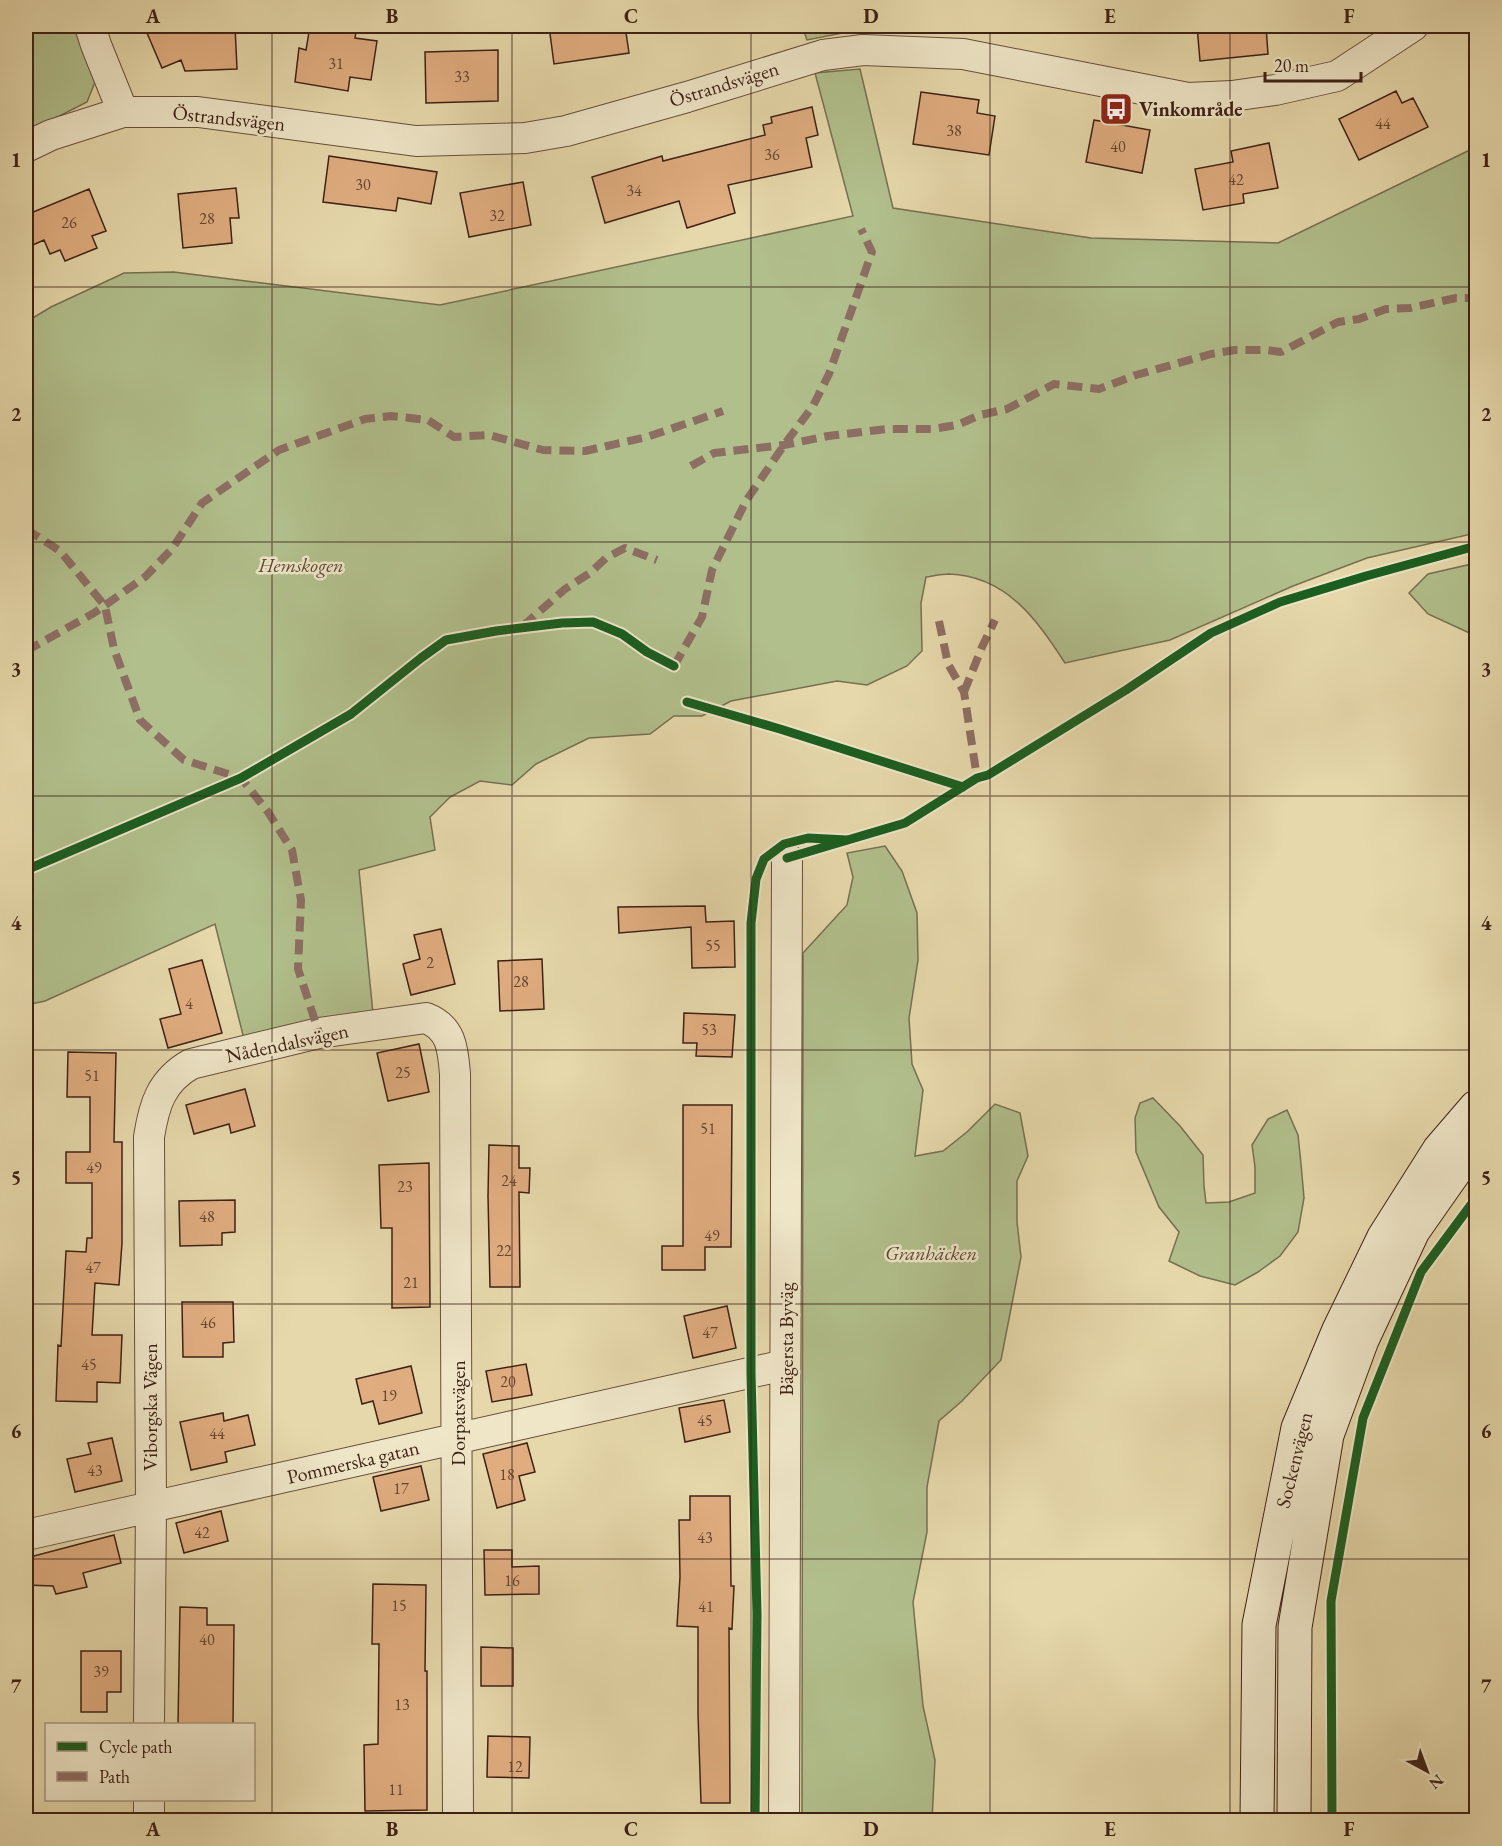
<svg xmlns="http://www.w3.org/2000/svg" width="1502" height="1846" font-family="'EB Garamond',serif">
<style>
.green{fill:#b1bf8c;stroke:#777050;stroke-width:1.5}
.building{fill:#e0ad80;stroke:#3d2115;stroke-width:1.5}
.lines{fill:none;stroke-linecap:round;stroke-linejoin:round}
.street-casing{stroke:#674f3a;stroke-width:32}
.secondary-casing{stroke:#3d2115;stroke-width:35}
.street{stroke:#efe6c8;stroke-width:30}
.secondary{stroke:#efe6c8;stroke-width:33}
.quiet{stroke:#8d6e63;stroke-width:8;stroke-dasharray:15 8;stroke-linecap:butt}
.cycleway-casing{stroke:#efe6c8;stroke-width:13}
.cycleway{stroke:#1b5e20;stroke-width:9}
.grid{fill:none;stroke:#3d2115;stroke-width:1.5;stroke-opacity:0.55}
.labels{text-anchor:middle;stroke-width:5;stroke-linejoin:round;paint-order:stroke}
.number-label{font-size:16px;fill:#664430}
.street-label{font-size:20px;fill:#3d2115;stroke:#efe6c8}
.poi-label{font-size:20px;font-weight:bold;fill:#3d2115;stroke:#efe6c8;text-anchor:start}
.park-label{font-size:20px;font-style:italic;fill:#5a4833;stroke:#efe6c8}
.neatline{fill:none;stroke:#3d2115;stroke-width:2}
.grid-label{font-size:20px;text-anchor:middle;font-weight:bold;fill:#3d2115}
</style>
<rect width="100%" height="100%" fill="#e6d8ab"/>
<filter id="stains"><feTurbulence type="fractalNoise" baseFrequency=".00333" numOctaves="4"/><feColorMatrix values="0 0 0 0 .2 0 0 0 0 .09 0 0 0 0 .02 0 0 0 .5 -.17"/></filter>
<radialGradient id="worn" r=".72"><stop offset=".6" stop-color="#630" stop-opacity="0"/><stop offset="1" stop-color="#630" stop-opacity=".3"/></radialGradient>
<path class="green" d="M26,26h49l20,56 -8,20 -61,31z
M802,26h49l2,5 -46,9z
M860,69l33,139 198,30 187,5 198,-96v386l-109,25 -74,28 -123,54 -105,23c-28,-43 -58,-87 -116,-89 -7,0 -16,2 -23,3l-5,26 1,48 -15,15 -40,19 -30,-4 -106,20 -29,15h-28l-24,18 -61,4 -53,26 -24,21 -32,-4 -30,16 -20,20 5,33 -76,20 14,144 -129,25 -29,-115 -170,77 -19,4v-683l25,-15 73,-34 50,-1 266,33 413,-89 -38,-143z
M1476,563v73l-48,-22 -19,-21 19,-19z
M885,846l17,25 15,42 1,47 -9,58 3,46 11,26 -8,66 28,-5 24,-19 28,-28 25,9 8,43 -11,25v41l4,35 -20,103 -39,41 -23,20 -12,66v45l-14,70 10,104 12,54 -3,60h-130l1,-867 44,-48 6,-28 -6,-24z
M1153,1098l27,28 23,29 1,31 2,17 23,-1 26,-9v-26l-3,-22 16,-26 19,-9 11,25 3,29 3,34 -6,34 -18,24 -22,16 -23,13 -35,-9 -31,-15 10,-29 -20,-25 -23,-55 -1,-34 5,-15z"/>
<path class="building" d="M144,26h91l2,43 -52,2 -4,-11 -19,8z
M310,26h47l-2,12 22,3 -6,39 -21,-3 -2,14 -53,-9 4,-34 7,2z
M549,26h76l4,27 -75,11z
M1197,26h69l2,28 -68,7z
M498,50v51l-72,2 -1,-51z
M1396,91l6,12 11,-5 15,29 -69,33 -20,-41z
M921,92l58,8 -2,13 18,3 -6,39 -76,-11z
M812,107l6,28 -12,3 6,29 -84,18 7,28 -48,15 -8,-27 -74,22 -13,-46 70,-21 1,5 102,-26 -2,-10 9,-2 -1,-6z
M1094,120l56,10 -8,43 -56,-11z
M1269,143l9,45 -35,6 1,9 -41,7 -8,-41 38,-7 -2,-11z
M329,156l108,16 -6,32 -33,-6 -2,13 -73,-9z
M523,182l8,43 -62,12 -9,-44z
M236,188l3,30h-9l2,25 -49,5 -5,-54z
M89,189l17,42 -14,5 5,12 -32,13 -5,-11 -10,4 -6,-14 -18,8v-33z
M705,906l1,16 28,-1 1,46 -43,1 -1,-41 -72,6 -1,-26z
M441,929l14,55 -44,11 -8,-31 17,-5 -6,-24z
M542,959l2,50 -44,2 -2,-50z
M202,960l20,73 -54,15 -8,-29 21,-5 -12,-45z
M684,1013l51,2 -3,42 -36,-1 1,-13h-14z
M419,1044l10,48 -41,9 -11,-48z
M68,1052l48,1 -2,89h8v101l-3,42 -24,-2 -3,52h30l-2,48 -23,-1v20l-41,-1 2,-56 3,1 5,-95 20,1 1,-14h5v-55h-26v-31h24v-55h-23z
M245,1089l10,37 -24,7 -2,-9 -35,10 -8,-29z
M683,1105h49l-1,142h-26v23h-43v-24h21z
M489,1145l30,1v22h11l-1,25 -10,-1 1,95h-30l-2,-91z
M429,1163l1,144 -38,1v-80h-11l-2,-63z
M235,1200v32l-13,1v12l-42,1 -1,-45z
M182,1302h51l1,40 -11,1v14h-40z
M727,1306l9,42 -43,10 -9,-42z
M526,1364l6,31 -40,7 -6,-31z
M411,1366l11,47 -43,11 -6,-23 -11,3 -6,-25z
M724,1400l6,32 -45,10 -6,-34z
M223,1413l1,8 24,-6 7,30 -30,7 2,10 -36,8 -11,-48z
M112,1438l10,43 -47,11 -8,-33 24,-5 -3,-11z
M527,1443l8,29 -16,4 6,24 -28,8 -14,-54z
M421,1466l8,34 -48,11 -8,-34z
M690,1496h40l1,90h3l-2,43 -3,-1 1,175h-29l-3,-89v-87l-21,-1 3,-49 -1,-57h11z
M221,1511l7,30 -44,12 -8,-30z
M114,1535l7,28 -38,10 4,14 -31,7 -3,-8 -27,-1v-27z
M484,1550h28v17l27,-1v28l-54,1z
M373,1584l53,1 -1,86h2v139l-62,1 -1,-66 14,-1 1,-100h-7z
M180,1607l27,1v17h27l-1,100h-55z
M481,1647l32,1v38h-32z
M81,1651h40v41h-14v20h-26z
M488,1736l42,1 -1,41 -42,-1z"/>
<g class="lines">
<defs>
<path id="street" d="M90,26l6,19 27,67
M26,147l25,-12 72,-23h75l218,29 109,-3 41,-7 121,-34 136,-42 40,-5 100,4 225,44 44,-2 43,-6 62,-14 76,-50
M26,1535l759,-170
M149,1724l2,-216 -2,-371c5,-32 12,-56 42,-73l128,-31 107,-15c26,10 27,32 29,56l3,746
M149,1820v-20
M784,1820l3,-962"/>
<path id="secondary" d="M1257,1820l2,-195 39,-197 40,-96 46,-95 55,-87 37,-43
M1294,1820l1,-193 32,-192 35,-95 51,-109 49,-70 14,-17"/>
</defs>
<use href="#street" class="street-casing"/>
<use href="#secondary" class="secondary-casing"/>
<use href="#street" class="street"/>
<use href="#secondary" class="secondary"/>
<path class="quiet" d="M691,466l23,-13 70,-8 44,-9 59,-7h45l25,-4 23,-10 27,-6 47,-25 45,5 37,-14 75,-21 24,-4h31l15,2 57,-30 21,-3 27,-10 24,-1 46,-10h20
M26,529l34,22 45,55 9,43 26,71 44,40 57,18 27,34 24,38 9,50 -3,69 21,64
M939,621l9,43 16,28 13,86
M523,626l42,-37 25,-16 16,-15 19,-10 32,12
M26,651l68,-38 51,-36 27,-28 30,-46 77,-53 86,-31 26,-3 37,4 26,17 35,-2 54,15 42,1 62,-14 76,-26
M674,666l28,-49 10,-47 34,-69 38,-56 29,-39 16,-32 43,-122 -11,-23
M964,692l18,-45 13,-27"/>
<defs>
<path id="cycleway" d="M687,702l93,27 183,58
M787,858l118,-35 72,-45 11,-3 138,-85 85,-57 69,-31 86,-26 110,-30
M26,870l215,-92 110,-64 70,-56 25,-18 50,-9 66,-8 31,-1 29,12 25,18 27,14
M755,1820l2,-206 -6,-241v-450l5,-44 8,-20 20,-15 24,-6 39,2
M1332,1820l-1,-219 32,-183 58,-146 55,-74"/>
</defs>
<use href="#cycleway" class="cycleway-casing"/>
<use href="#cycleway" class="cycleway"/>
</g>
<path class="grid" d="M272,26v1794M512,26v1794M751,26v1794M990,26v1794M1230,26v1794M26,287h1450M26,542h1450M26,796h1450M26,1050h1450M26,1304h1450M26,1559h1450"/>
<defs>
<symbol id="bus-square" viewBox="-11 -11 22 22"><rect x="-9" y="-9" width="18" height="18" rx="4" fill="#8f2418" stroke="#efe6c8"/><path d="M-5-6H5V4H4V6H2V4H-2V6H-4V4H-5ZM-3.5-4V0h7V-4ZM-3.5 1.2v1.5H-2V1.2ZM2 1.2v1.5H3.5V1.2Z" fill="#fff"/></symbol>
</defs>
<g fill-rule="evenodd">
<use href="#bus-square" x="1097" y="90" width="38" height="38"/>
</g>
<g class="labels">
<g class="number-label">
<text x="336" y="69">31</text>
<text x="462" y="82">33</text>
<text x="1383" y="129">44</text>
<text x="954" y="136">38</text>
<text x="1118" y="152">40</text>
<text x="772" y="160">36</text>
<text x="1236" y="185">42</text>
<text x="363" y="190">30</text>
<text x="634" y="196">34</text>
<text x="497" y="221">32</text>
<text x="207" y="224">28</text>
<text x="69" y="228">26</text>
<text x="713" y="951">55</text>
<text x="430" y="968">2</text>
<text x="521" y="987">28</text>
<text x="189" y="1009">4</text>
<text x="709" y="1035">53</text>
<text x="403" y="1078">25</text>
<text x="92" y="1081">51</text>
<text x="708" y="1134">51</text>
<text x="94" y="1173">49</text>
<text x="509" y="1186">24</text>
<text x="405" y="1192">23</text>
<text x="207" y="1222">48</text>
<text x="712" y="1241">49</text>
<text x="504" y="1256">22</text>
<text x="93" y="1273">47</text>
<text x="411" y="1288">21</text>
<text x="208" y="1328">46</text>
<text x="710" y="1338">47</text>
<text x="89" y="1370">45</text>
<text x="508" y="1387">20</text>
<text x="389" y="1401">19</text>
<text x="705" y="1426">45</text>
<text x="217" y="1439">44</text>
<text x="95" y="1476">43</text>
<text x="507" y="1480">18</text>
<text x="401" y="1494">17</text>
<text x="202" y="1538">42</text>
<text x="705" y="1543">43</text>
<text x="512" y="1586">16</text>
<text x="399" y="1611">15</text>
<text x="706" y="1612">41</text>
<text x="207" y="1645">40</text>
<text x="101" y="1677">39</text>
<text x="402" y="1710">13</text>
<text x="515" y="1772">12</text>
<text x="396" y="1795">11</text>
</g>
<g class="street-label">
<text transform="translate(724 84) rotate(-17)" y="7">Östrandsvägen</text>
<text transform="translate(229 118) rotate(6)" y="7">Östrandsvägen</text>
<text transform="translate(287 1043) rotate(-12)" y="7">Nådendalsvägen</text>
<text transform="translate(786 1339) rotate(-90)" y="7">Bägersta Byväg</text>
<text transform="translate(150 1407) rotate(-90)" y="7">Viborgska Vägen</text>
<text transform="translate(458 1413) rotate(-90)" y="7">Dorpatsvägen</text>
<text transform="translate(1294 1460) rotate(-76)" y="7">Sockenvägen</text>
<text transform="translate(353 1462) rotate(-13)" y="7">Pommerska gatan</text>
</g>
<g class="poi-label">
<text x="1139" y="116">Vinkområde</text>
</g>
<g class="park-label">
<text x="301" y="572">Hemskogen</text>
<text x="931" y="1260">Granhäcken</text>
</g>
</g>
<rect width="1502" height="1846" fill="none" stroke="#e6d8ab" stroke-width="66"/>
<rect x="45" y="1723" width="210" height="78" fill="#efe6c8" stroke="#a89780" stroke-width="1.5"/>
<rect x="57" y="1742" width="30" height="9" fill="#1b5e20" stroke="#a89780" stroke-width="1.5"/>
<text x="99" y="1753" font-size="18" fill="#3d2115">Cycle path</text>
<rect x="57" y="1772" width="30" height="9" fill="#8d6e63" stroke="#a89780" stroke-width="1.5"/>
<text x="99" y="1783" font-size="18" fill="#3d2115">Path</text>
<g transform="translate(1427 1771) rotate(139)" stroke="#efe6c8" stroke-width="4.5" paint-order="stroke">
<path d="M0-4.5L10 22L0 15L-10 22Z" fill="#3d2115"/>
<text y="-9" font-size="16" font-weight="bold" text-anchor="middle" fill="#3d2115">N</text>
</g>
<path d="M1265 72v9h96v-9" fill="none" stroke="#3d2115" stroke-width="3"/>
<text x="1274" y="72" font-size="18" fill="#3d2115" stroke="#efe6c8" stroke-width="4.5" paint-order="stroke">20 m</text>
<rect x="33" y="33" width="1436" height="1780" class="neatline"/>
<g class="grid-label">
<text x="153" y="23">A</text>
<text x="392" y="23">B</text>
<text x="631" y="23">C</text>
<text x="871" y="23">D</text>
<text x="1110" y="23">E</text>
<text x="1349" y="23">F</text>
<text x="16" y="167">1</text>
<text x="1486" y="167">1</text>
<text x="16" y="421">2</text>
<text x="1486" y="421">2</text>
<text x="16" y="676">3</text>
<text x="1486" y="676">3</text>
<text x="16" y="930">4</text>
<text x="1486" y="930">4</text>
<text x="16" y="1184">5</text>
<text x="1486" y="1184">5</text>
<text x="16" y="1438">6</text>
<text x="1486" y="1438">6</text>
<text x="16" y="1693">7</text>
<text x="1486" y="1693">7</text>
<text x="153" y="1836">A</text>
<text x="392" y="1836">B</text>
<text x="631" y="1836">C</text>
<text x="871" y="1836">D</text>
<text x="1110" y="1836">E</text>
<text x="1349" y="1836">F</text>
</g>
<rect width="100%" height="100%" filter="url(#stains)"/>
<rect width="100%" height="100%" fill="url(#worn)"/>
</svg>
